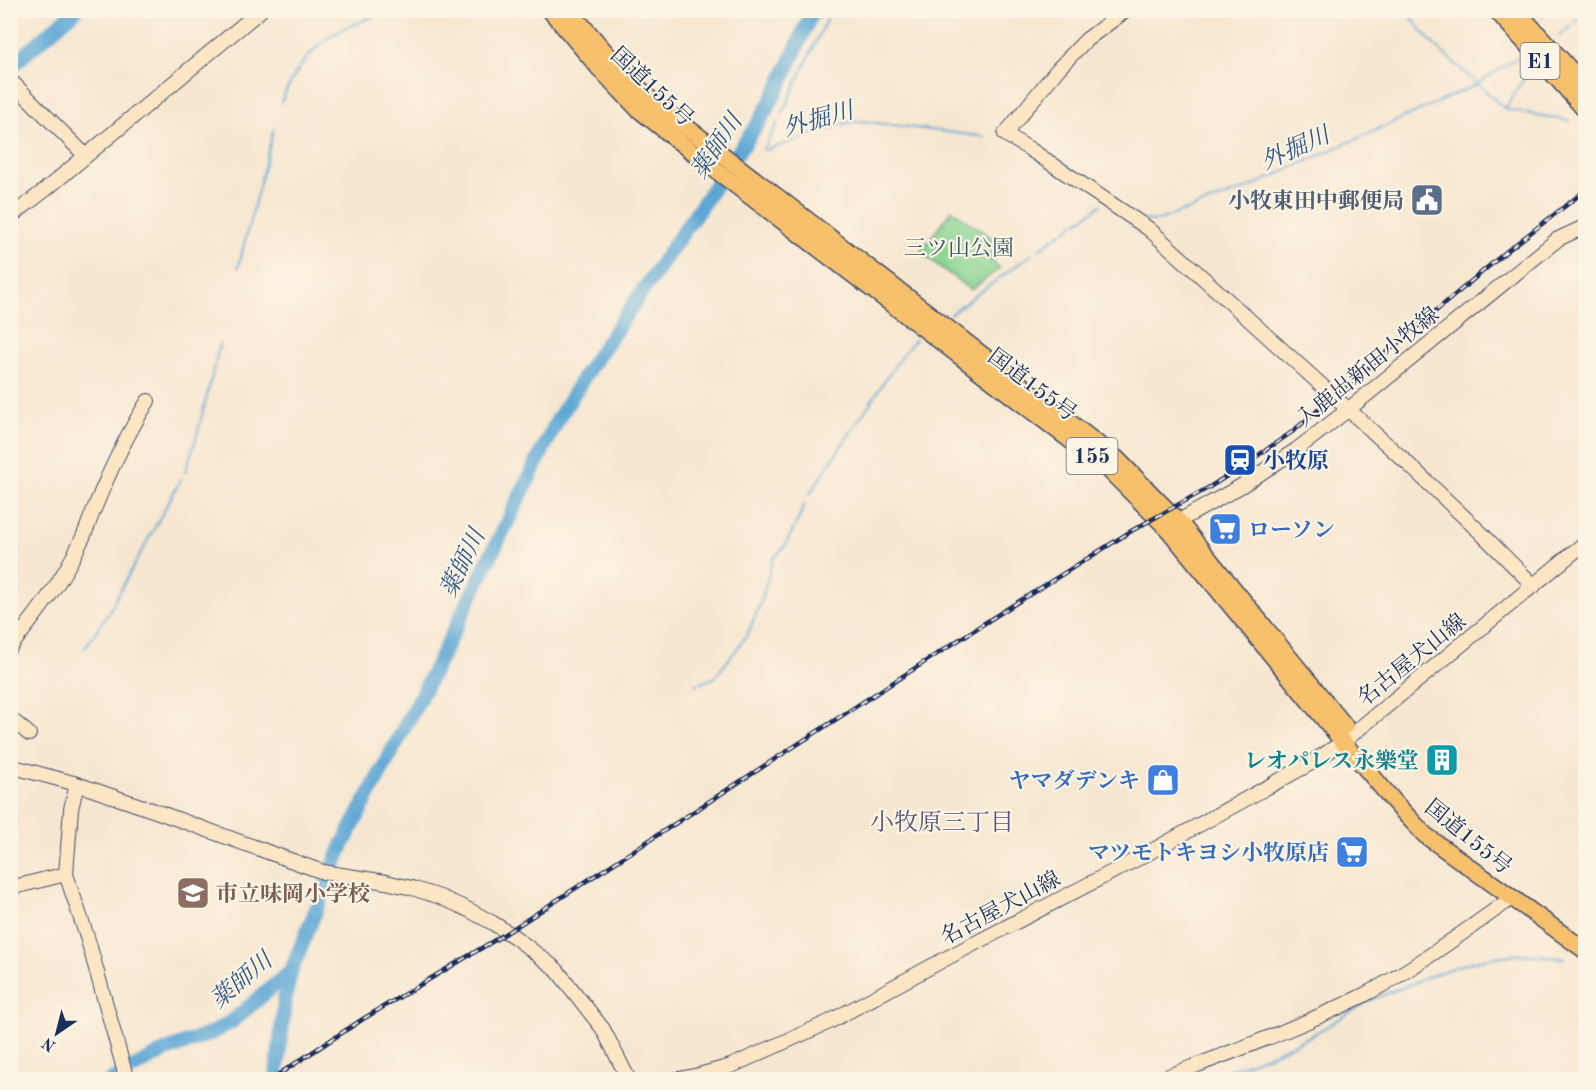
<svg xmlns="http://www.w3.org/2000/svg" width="1596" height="1090" font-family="'Old Standard TT','Noto Serif JP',serif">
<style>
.green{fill:#86d390;stroke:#508177;stroke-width:1.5}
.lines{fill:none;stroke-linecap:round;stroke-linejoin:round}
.stream{stroke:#5da7d5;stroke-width:2}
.river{stroke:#5da7d5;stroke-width:15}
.secondary-casing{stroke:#3c4b6f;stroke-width:16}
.highway-casing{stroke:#3c4b6f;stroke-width:19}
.secondary{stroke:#fce6c4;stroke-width:14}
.highway{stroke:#f7c06c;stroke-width:16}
.rail-casing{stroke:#1b2f5e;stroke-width:4.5}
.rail{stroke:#fcf5e5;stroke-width:2;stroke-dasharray:7;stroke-linecap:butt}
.labels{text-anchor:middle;stroke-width:4.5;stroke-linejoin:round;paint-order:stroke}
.shield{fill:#fcf5e5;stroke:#5e6a86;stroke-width:1.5}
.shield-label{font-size:21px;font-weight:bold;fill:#1b2f5e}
.street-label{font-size:22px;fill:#1b2f5e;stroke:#fcf5e5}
.service-label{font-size:22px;font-weight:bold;fill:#4e5e75;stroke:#fcf5e5;text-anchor:end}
.park-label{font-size:22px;fill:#36586a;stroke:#fcf5e5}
.transit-label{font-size:22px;font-weight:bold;fill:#164399;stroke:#fcf5e5;text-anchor:start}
.shop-label{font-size:22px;font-weight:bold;fill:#366cbe;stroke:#fcf5e5;text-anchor:end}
.culture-label{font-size:22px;font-weight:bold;fill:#0d838f;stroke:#fcf5e5;text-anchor:end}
.education-label{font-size:22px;font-weight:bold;fill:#785e54;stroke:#fcf5e5;text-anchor:start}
.water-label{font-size:24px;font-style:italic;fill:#325988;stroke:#fcf5e5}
.neighbourhood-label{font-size:24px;fill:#5a557e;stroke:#fcf5e5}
</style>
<rect width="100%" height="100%" fill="#fcf5e5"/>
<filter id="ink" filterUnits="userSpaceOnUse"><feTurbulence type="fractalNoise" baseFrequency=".0167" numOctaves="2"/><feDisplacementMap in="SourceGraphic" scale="12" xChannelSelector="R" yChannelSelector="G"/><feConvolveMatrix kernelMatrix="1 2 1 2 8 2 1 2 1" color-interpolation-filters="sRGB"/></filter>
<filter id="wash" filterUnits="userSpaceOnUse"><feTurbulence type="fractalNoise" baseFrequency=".008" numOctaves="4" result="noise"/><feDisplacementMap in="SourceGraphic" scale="24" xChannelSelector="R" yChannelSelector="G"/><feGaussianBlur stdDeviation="1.35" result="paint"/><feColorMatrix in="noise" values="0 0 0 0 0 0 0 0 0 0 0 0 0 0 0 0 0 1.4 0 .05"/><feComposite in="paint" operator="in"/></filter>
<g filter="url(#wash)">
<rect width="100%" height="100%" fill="#f8e7d0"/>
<path class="green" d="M952,210l50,35 -12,15 10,8 -29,22 -51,-38z"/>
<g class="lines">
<path class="stream" d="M1406,10l24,31 75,68 65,12
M1542,18l2,-8
M1559,36l27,-22
M1477,84l40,-26
M281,102c13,-31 32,-58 62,-73 13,-6 28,-9 38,-19
M1505,109l23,-37
M782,114l49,-104
M743,147l7,2
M763,150l15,-27
M766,150l83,-28 12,-1 124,16
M1066,166l50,33
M1145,220l11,1 87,-31 235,-106
M1038,250l63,-45
M238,268l36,-140
M950,314l82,-60
M185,472l11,-33 24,-95
M809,495l91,-137 16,-20
M85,648l22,-33 74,-136
M695,685l19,-7 23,-29 11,-16 13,-31 12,-43 12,-13 12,-24 7,-17
M1197,1080c38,-12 77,-25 111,-43 22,-11 42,-26 63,-37 15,-7 32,-12 47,-19 49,-20 92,-34 146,-22"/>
<path class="river" d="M10,67l66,-57
M111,1080l54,-29 47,-18 19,-11 60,-51 51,-125 92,-175 123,-250 31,-51 171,-248 21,-37 33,-75
M276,1080l9,-82 6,-27"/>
</g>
</g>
<g filter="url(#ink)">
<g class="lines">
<defs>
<path id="secondary" d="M1126,10l-40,30 -28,29 -53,65 26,16 118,79 255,231 77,73 53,53
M10,80l76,76
M10,217l35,-27 216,-180
M1170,526l71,-40 55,-36 53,-41 209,-170 28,-13
M10,647c27,-33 53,-67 71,-106 6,-11 9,-23 14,-34 15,-37 32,-73 53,-106
M10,718l19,16
M10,766l67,18 81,28 165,60 63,10 26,6 28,9 25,11 28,15 23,15 40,31 47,60 26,51
M77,784l-6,25 -5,65 22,66 39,140
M10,888l56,-14
M674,1080l25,-5 32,-9 98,-44 114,-62 196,-102 172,-95 32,-21 243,-200
M1158,1080c68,-26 138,-51 204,-84 53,-27 101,-64 150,-98"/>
<path id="highway" d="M550,10l50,59 37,39 59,47 412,314 59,59 176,214 54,63 28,30 161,116
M569,10l51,59 29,29 467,360 63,64 166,204
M1496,10l90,101
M1516,10l70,77"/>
</defs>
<use href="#secondary" class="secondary-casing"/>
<use href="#highway" class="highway-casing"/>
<use href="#secondary" class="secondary"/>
<use href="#highway" class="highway"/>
<defs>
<path id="rail" d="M270,1080l93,-61 137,-82 491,-318 142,-89 75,-42 36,-23 48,-33 215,-181 79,-61"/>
</defs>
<use href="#rail" class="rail-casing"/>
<use href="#rail" class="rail"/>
</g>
</g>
<defs>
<symbol id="civic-square" viewBox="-11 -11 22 22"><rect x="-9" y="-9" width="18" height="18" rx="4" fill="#5c6f8a" stroke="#fcf5e5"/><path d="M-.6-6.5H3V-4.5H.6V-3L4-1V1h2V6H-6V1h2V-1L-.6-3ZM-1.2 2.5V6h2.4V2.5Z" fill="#fff"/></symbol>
<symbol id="station-square" viewBox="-11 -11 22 22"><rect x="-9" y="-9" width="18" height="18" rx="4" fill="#1a4fb4" stroke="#fcf5e5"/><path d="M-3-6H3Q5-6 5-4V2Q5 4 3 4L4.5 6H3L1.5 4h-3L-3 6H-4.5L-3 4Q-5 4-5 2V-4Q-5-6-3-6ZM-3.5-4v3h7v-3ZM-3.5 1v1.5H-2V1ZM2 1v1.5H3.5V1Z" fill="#fff"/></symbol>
<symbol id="supermarket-square" viewBox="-11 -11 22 22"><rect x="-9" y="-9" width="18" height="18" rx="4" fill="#3f7fe0" stroke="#fcf5e5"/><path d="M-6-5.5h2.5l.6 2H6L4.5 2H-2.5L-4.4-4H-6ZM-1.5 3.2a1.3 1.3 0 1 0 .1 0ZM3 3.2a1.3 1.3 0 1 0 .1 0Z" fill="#fff"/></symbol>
<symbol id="building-square" viewBox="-11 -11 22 22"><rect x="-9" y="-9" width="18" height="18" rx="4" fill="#0f9aa8" stroke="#fcf5e5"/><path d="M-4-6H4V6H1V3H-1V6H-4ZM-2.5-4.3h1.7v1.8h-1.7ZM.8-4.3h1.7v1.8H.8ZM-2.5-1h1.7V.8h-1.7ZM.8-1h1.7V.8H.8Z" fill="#fff"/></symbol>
<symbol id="shop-square" viewBox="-11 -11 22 22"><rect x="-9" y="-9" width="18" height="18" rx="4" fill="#3f7fe0" stroke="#fcf5e5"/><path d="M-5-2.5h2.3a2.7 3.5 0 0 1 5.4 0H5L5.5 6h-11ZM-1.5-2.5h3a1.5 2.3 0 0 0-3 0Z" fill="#fff"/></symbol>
<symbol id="school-square" viewBox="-11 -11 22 22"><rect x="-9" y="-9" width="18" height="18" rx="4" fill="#8d6e63" stroke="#fcf5e5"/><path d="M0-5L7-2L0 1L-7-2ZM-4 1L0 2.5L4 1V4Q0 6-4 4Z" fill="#fff"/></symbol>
</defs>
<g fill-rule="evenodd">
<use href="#civic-square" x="1408" y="181" width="38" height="38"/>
<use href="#station-square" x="1221" y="441" width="38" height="38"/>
<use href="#supermarket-square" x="1206" y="510" width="38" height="38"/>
<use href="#building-square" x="1423" y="741" width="38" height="38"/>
<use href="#shop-square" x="1144" y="761" width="38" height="38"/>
<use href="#supermarket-square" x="1333" y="833" width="38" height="38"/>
<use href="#school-square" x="174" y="874" width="38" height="38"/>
</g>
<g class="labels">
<g class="shield">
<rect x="1520.5" y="43" width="39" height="36" rx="4.5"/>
<rect x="1066.5" y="438" width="51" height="36" rx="4.5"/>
</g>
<g class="shield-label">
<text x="1540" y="68">E1</text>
<text x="1092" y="463">155</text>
</g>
<g class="street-label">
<text transform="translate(653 86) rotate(43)" y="8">国道155号</text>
<text transform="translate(1367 366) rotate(-39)" y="8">入鹿出新田小牧線</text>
<text transform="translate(1033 384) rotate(37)" y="8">国道155号</text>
<text transform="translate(1411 659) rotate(-39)" y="8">名古屋犬山線</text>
<text transform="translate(1469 836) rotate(39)" y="8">国道155号</text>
<text transform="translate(1000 907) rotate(-28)" y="8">名古屋犬山線</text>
</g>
<g class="service-label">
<text x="1404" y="208">小牧東田中郵便局</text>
</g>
<g class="park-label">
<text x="959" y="255">三ツ山公園</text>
</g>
<g class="transit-label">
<text x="1263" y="468">小牧原</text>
</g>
<g class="shop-label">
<text x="1248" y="537" text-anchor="start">ローソン</text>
<text x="1140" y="788">ヤマダデンキ</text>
<text x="1329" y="860">マツモトキヨシ小牧原店</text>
</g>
<g class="culture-label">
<text x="1419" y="768">レオパレス永樂堂</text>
</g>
<g class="education-label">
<text x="216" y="901">市立味岡小学校</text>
</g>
<g class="water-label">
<text transform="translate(818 119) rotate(-16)" y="8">外掘川</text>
<text transform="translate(716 146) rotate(-56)" y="8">薬師川</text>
<text transform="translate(1295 148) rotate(-24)" y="8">外掘川</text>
<text transform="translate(462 563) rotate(-64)" y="8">薬師川</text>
<text transform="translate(241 980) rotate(-40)" y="8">薬師川</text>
</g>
<g class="neighbourhood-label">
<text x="942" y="830">小牧原三丁目</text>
</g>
</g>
<rect width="1596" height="1090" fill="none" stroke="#fcf5e5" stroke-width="36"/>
<g transform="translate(57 1033) rotate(215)" stroke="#fcf5e5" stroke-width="4.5" paint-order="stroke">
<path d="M0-4.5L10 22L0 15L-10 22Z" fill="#1b2f5e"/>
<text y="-9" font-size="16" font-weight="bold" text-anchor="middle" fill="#1b2f5e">N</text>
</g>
</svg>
